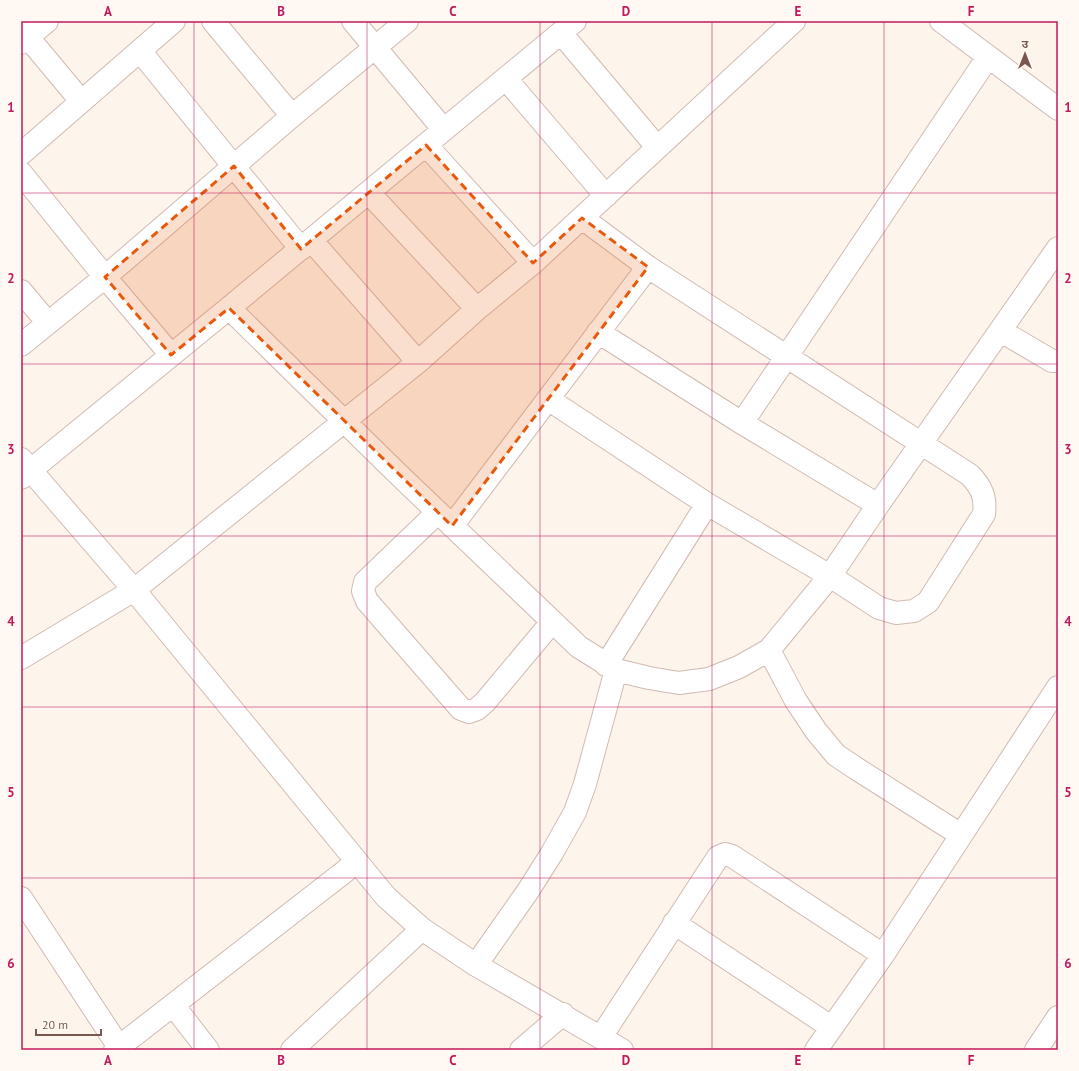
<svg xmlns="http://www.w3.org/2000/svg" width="1079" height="1071" font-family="'PT Sans','Noto Sans Devanagari',sans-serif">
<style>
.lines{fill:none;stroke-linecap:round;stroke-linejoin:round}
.minor-casing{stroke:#d0bab0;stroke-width:24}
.tertiary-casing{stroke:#d0bab0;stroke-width:24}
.minor{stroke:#fff;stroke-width:22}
.tertiary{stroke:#fff;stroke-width:22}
.marked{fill:#e8590c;fill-opacity:0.2;stroke:#e8590c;stroke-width:3;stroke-dasharray:8 5;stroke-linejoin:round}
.grid{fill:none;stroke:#c2185b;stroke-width:1;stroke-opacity:0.55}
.neatline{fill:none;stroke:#c2185b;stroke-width:1.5}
.grid-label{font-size:13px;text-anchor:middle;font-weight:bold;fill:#c2185b}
</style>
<rect width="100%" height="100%" fill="#fdf4ec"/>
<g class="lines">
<defs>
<path id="minor" d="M213,21l79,95
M353,21l91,109
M941,21l117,88
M21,29l60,72
M561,33l96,114
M21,43l26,-22
M140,51l161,198
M506,79l100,117
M426,145l107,118
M21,154l153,-133
M21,173l84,104 66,78
M369,193l108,116
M311,240l107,122
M21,291l27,32
M229,308l346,-287
M1001,331l51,30h6
M598,332l144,91 136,82
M21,345l84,-68 187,-161 115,-95
M548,399l159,105 123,72 49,32 17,5 18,-2 14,-9 56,-88c2,-17 -2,-26 -14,-39l-322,-208 -66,-49
M742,423l246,-366
M21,478l208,-170 169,166 181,173 37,23 33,8 30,5 30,-4 30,-12 30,-17 61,-74 48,-71 180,-257
M438,512l-73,70 -2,9 4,10 94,108 8,3 8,-3 8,-7 67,-80
M452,526l196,-259
M769,650l27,51 20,30 20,24 21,14 104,66
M21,658l113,-68 284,-228 59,-53 56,-46 261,-242
M606,665l101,-161
M21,898l98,149
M674,923l157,104
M476,965l52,-74 24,-38 23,-41 10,-28 31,-114
M173,1005l35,45
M601,1037l117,-180 7,-3 7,2 151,99
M115,1050l242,-188
M292,1050l130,-121
M521,1050l42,-36
M816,1050l67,-95 175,-268
M1036,1050l22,-33"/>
<path id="tertiary" d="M21,459l113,131 252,307 36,32 54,36 146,85"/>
</defs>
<use href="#minor" class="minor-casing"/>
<use href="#tertiary" class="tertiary-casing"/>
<use href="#minor" class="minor"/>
<use href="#tertiary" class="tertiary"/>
</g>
<path class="marked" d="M426,145l107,118 49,-45 66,49 -196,259 -223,-218 -58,47 -66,-78 129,-111 67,83z"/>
<path class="grid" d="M194,21v1029M367,21v1029M540,21v1029M712,21v1029M884,21v1029M21,193h1037M21,364h1037M21,536h1037M21,707h1037M21,878h1037"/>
<rect width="1079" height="1071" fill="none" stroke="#fff8f3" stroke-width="44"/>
<g transform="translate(1025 54)" stroke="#fff8f3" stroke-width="3" paint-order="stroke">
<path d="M0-3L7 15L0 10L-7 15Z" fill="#79574d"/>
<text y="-6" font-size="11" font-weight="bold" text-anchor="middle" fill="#79574d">उ</text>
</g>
<path d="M36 1029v6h65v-6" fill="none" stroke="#79574d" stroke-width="2"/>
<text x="42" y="1029" font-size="12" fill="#79574d" stroke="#fff8f3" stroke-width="3" paint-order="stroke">20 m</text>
<rect x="22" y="22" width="1035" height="1027" class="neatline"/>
<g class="grid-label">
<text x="108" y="16">A</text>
<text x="281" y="16">B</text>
<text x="453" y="16">C</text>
<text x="626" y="16">D</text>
<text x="798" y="16">E</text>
<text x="971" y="16">F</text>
<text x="11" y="112">1</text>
<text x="1068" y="112">1</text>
<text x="11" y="283">2</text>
<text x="1068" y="283">2</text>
<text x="11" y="454">3</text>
<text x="1068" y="454">3</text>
<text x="11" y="626">4</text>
<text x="1068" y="626">4</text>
<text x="11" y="797">5</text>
<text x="1068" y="797">5</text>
<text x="11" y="968">6</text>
<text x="1068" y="968">6</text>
<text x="108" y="1065">A</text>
<text x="281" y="1065">B</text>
<text x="453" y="1065">C</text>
<text x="626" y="1065">D</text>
<text x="798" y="1065">E</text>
<text x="971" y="1065">F</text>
</g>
</svg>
